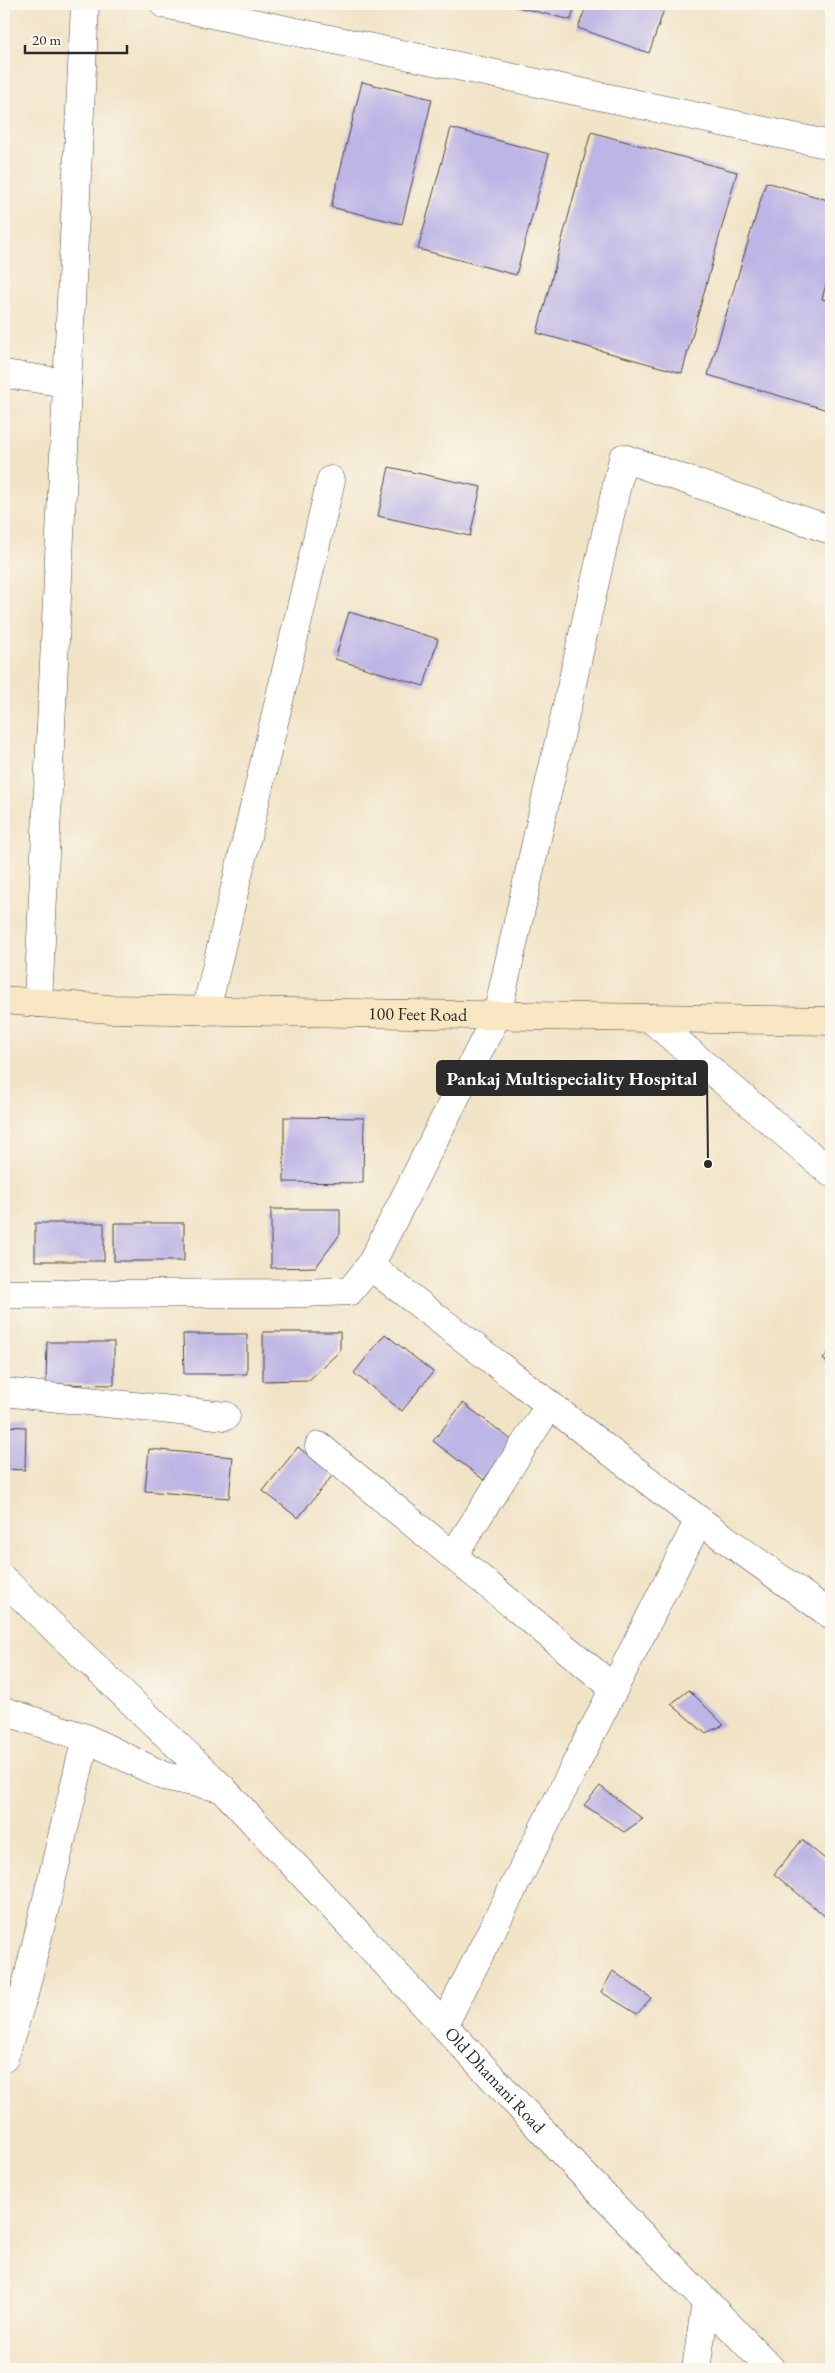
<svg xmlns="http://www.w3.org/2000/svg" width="835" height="2373" font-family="'EB Garamond',serif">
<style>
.building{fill:#bdb5e5}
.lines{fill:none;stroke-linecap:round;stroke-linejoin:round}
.minor-casing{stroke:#494742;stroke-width:29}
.tertiary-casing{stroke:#494742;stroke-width:29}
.secondary-casing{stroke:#494742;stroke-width:29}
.minor{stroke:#fff;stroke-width:28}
.tertiary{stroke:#fff;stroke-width:28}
.secondary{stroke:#f9e7c3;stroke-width:28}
.labels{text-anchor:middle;stroke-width:4;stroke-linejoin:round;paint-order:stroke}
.street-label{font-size:18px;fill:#2b2b2b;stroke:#fbf7ec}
.leader{fill:none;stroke:#2b2b2b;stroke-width:2}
.callout-dot{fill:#2b2b2b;stroke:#fbf7ec;stroke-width:2}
.callout{fill:#2b2b2b;stroke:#2b2b2b;stroke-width:2}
.callout-label{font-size:19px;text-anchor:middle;font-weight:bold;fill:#fff}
</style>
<rect width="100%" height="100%" fill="#fbf7ec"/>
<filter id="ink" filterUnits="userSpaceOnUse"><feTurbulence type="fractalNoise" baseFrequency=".02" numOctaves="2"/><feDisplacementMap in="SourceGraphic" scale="10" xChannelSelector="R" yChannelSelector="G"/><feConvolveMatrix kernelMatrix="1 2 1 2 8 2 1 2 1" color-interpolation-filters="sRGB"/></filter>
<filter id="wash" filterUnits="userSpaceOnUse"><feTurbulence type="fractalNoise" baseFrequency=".0096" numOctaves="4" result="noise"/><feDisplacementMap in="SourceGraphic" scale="20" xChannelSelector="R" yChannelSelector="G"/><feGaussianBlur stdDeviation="1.12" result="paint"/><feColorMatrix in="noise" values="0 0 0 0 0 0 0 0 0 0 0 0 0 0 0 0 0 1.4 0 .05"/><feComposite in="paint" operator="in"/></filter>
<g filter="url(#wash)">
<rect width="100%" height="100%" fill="#f1e3c6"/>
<g id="blocks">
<path class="building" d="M505,4h70l-4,16z
M587,4h79l-17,49 -71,-25z
M362,82l70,17 -30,125 -71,-17z
M451,128l98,26 -33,121 -98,-26z
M591,132l146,40 -55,201 -145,-40z
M766,182l65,19v65l-9,33 9,2v110l-123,-36z
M389,467l92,20 -11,49 -92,-20z
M349,612l89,27 -14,47 -89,-27z
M284,1117l80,1 -1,65 -79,-1z
M271,1209h69v25l-24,33 -45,1z
M35,1223h69v38h-69z
M114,1223h70v38h-70z
M263,1332h77v19l-31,29 -46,1z
M183,1334h64v40h-63z
M385,1334l48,38 -31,39 -48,-38z
M47,1342h67v43l-68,-1z
M831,1349v17l-8,-7z
M463,1403l50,38 -29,39 -51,-39z
M4,1426l22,1 -1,43 -21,-1z
M298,1447l35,28 -35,43 -35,-27z
M149,1449l84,8 -4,41 -84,-7z
M689,1690l35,35 -19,8 -34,-29z
M600,1786l43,33 -19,13 -40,-27z
M802,1840l29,24v57l-57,-47z
M613,1971l38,27 -14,16 -36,-22z"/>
</g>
</g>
<g filter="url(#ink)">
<use href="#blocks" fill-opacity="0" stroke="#494742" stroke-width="1"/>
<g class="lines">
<defs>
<g id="minor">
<path d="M4,374l63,9"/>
<path d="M831,530l-208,-72 -126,557 -127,251 329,254 132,95"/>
<path d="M206,1011l125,-531"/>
<path d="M650,1018l181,155"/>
<path d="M4,1294l300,-1 46,-2 20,-25"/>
<path d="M4,1392l222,24"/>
<path d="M319,1446l295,242"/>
<path d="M454,1554l95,-148"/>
<path id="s1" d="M4,1580l218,208 356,381 193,200"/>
<path d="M4,1711l82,27 78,38 58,12"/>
<path d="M444,2025l255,-505"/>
<path d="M4,2058l20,-64 62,-256"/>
<path d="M696,2369l10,-67"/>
</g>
<path id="tertiary" d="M164,4l667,141
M38,1003l47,-999"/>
<g id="secondary">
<path id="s2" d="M4,1000l105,9 722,12"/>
</g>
</defs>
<use href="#minor" class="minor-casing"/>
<use href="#tertiary" class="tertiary-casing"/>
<use href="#secondary" class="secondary-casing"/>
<use href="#minor" class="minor"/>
<use href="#tertiary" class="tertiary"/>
<use href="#secondary" class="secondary"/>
</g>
</g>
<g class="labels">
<g class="street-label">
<text dy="6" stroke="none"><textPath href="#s2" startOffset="414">100 Feet Road</textPath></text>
<text dy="6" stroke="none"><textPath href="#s1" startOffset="701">Old Dhamani Road</textPath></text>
</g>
</g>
<path class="leader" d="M708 1164L707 1078"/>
<circle class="callout-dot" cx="708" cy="1164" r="5"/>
<rect class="callout" x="437" y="1061" width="270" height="34" rx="5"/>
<g class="callout-label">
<text x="572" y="1085">Pankaj Multispeciality Hospital</text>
</g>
<rect width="835" height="2373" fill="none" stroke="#fbf7ec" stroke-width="20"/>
<path d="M25 45v8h102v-8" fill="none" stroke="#2b2b2b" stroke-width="2.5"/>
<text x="32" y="45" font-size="15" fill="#2b2b2b" stroke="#fbf7ec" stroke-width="4" paint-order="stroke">20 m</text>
</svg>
